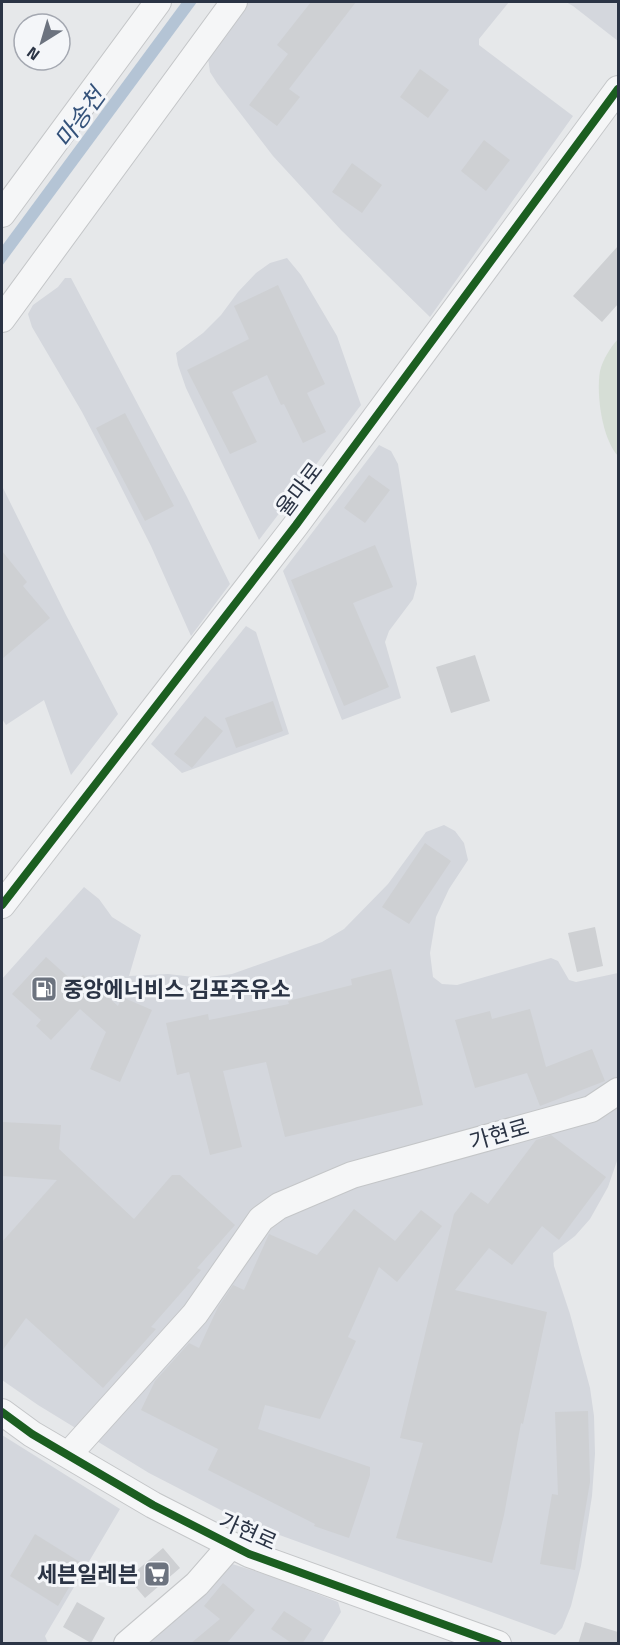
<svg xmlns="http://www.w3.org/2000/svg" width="620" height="1645" font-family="'Titillium Web','Noto Sans KR',sans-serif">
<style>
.built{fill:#d4d7dd}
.green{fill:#d6ded6}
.water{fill:#b4c4d5}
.building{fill:#ced0d3}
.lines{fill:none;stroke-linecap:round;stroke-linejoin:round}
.minor-casing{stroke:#c4c6c8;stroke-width:28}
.minor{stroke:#f5f6f7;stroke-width:26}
.cycleway-casing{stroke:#f4f6f9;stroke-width:11}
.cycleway{stroke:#1b5e20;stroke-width:8}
.labels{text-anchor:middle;stroke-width:6;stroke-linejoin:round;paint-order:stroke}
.street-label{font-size:22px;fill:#2b3445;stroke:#f4f6f9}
.poi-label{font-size:22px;font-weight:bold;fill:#2b3445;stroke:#f4f6f9;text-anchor:start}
.water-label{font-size:24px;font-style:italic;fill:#34527a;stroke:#f4f6f9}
</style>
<rect width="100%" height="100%" fill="#e6e8ea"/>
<path class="built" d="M243,2h266l-30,37v6l94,71 -143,201 -89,-87 -68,-74 -56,-73 -7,-11 -2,-14z
M566,2h52v39l-45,-35z
M287,258l14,17 36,61 24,69 -102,135 -73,-152 -8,-23 -2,-12 27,-20 18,-18 17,-23 18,-19 14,-10z
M65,278h6l116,219 43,87 -39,52 -40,-90 -35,-69 -34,-65 -50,-85 -4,-13 5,-9 25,-18z
M379,445l12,6 7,13 19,120 -4,15 -24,32 -4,11 16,56 -59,22 -59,-149z
M2,486l64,129 52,99 -47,61 -27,-75 -38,25 -4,-6z
M246,626l10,6 33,102 -107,39 -31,-29z
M444,825l11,6 9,12 4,17 -19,29 -13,28 -6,36 3,24 9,7 15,1 94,-27 7,3 11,19 7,2 42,-9v185l-10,29 -18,32 -15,17 -22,17 1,13 16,48 20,74 4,28 1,38 -3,42 -11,70 -10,40 -9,22 -7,7 -311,-113 -95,-49 -111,-68 -36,-25v-401l82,-92 15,12 13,18 29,18 -12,41 39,-2 34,4 30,-4 90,-32 22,-13 44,-45 38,-52z
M2,1435l118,74 -75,127 3,7h-46z
M229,1563l45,14 64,25 3,10 -19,31 -182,1z"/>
<path class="green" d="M618,339v117c-16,-17 -22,-62 -18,-85 3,-12 10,-23 18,-32z"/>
<path class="water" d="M182,2h15l-195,264v-20z"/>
<path class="building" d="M311,2h45l-67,87 11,8 -23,29 -28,-21 39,-51 -11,-9z
M420,69l29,21 -21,28 -28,-21z
M484,140l26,20 -24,31 -25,-20z
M352,163l30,22 -20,28 -30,-21z
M618,246v58l-16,18 -29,-26z
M278,285l47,99 -18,9 19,39 -23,11 -19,-39 -3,1 -14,-30 -35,17 25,50 -27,12 -43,-84 62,-31 -15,-33z
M125,413l49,93 -29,15 -49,-93z
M369,475l21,15 -25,33 -21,-15z
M375,545l18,42 -40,16 36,84 -45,19 -53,-126z
M2,551l25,31 -4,4 27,32 -48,41z
M475,655l15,46 -39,12 -15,-46z
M273,701l10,30 -47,17 -11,-30z
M205,716l18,15 -31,37 -18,-14z
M425,843l26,18 -42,63 -27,-17z
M595,927l8,39 -26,6 -9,-39z
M46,957l29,26 8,-8 35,31 4,-9 30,13 -32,72 -30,-13 16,-37 -26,-23 -29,31 -15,-14 5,-6 -29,-26z
M391,969l32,136 -138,32 -19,-75 -43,9 19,76 -32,8 -21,-83 -12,3 -11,-52 42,-9 1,6 80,-16 -1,-3 64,-16 -1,-6z
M530,1009l16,58 46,-18 13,32 -65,25 -13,-33 -52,15 -20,-68 35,-9 2,8z
M2,1122l59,3 -2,24 75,70 38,-44h8l55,50 -38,43 4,2 -50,57 5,2 -53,59 -77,-70 -24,33v-109l55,-62 -55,-4z
M551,1135l55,42 -47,63 -17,-14 -30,39 -23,-17 -34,42 92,22 -24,112 -2,-1 -17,92 -12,48 -96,-25 27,-95 -23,-5 54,-224 17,-22 17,12 48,-64z
M354,1209l41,32 26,-31 21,16 -45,56 -18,-15 -31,70 8,4 -36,78 -55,-14 -7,24 112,38v8l-21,63 -35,-12 1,-2 -107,-54 10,-21 -77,-39 14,-29 34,-38 10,5 19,-41 15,-22 11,5 25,-56 48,21z
M588,1411l2,71 -15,88 -35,-6 12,-70 6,1 -3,-83z
M35,1534l48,30 -25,42 -48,-30z
M163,1548l17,20 -35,30 -17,-20z
M223,1583l32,27 -29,34h-36l30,-25 -16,-13z
M77,1602l28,16 -14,25 -28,-16z
M284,1611l28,18 -10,15h-9l-22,-15z
M585,1622l33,10v12h-40z"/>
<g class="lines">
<defs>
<path id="minor" d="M2,214l156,-212
M2,319l232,-317
M2,905l294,-380 322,-436
M2,1412l30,22 121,71 96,49 249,90
M68,1455l127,-141 66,-95 18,-13 73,-31 239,-66 27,-18
M127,1644l70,-60 34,-39"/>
</defs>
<use href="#minor" class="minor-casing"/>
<use href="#minor" class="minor"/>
<defs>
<path id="cycleway" d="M2,905l294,-380 322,-436
M2,1412l30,22 121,71 96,49 249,90"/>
</defs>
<use href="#cycleway" class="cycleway-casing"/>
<use href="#cycleway" class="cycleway"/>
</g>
<defs>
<symbol id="fuel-square" viewBox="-11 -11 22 22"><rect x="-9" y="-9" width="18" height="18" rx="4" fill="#6c737f" stroke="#f4f6f9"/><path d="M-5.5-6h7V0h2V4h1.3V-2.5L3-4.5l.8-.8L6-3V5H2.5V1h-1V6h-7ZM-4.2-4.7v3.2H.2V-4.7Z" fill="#fff"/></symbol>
<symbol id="supermarket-square" viewBox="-11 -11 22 22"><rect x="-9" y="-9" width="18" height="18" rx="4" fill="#6c737f" stroke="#f4f6f9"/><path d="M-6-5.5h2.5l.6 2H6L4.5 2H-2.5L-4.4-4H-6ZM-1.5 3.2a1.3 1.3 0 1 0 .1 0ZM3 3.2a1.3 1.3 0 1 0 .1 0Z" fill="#fff"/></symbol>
</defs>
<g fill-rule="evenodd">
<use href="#fuel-square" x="29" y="974" width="30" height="30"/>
<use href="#supermarket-square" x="142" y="1559" width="30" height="30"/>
</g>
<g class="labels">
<g class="street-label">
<text transform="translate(299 489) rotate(-53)" y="8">율마로</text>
<text transform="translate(499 1134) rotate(-16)" y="8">가현로</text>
<text transform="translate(248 1531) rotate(24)" y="8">가현로</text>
</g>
<g class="poi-label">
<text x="63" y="997">중앙에너비스 김포주유소</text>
<text x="138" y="1582" text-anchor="end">세븐일레븐</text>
</g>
<g class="water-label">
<text transform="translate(80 118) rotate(-54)" y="8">마송천</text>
</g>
</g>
<rect width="620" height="1645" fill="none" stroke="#2b3445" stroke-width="6"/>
<g transform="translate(42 42) rotate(217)"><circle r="28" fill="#f4f6f9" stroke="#a4a8b1" stroke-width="1.5"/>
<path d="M0-4.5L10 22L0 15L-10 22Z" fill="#6c737f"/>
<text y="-9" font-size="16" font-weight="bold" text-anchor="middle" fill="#2b3445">N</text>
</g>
</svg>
